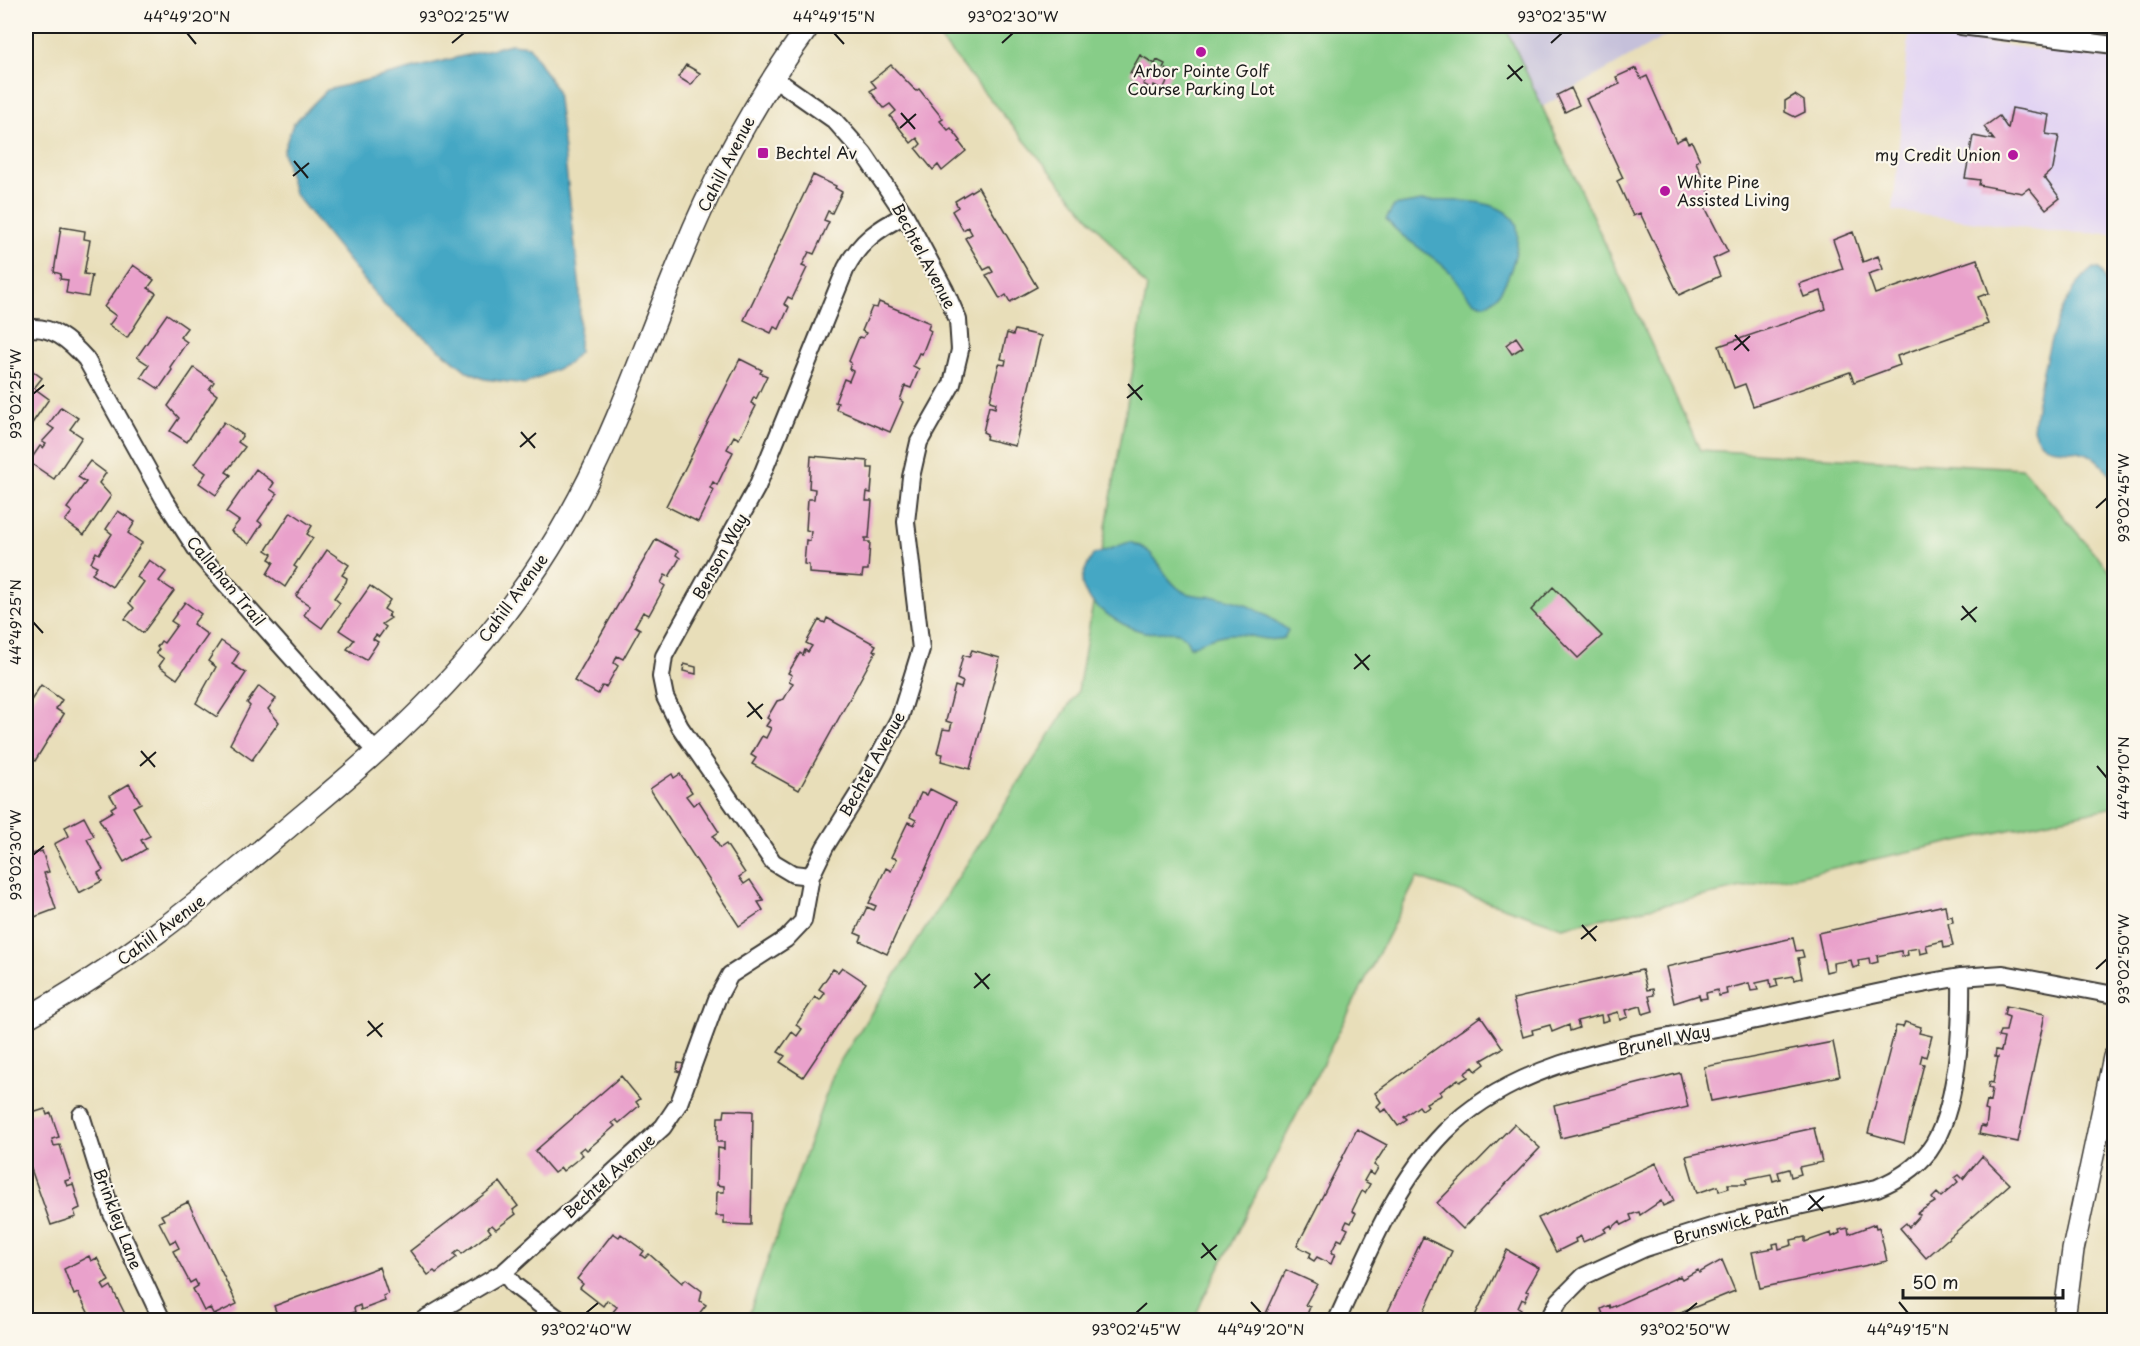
<svg xmlns="http://www.w3.org/2000/svg" width="2140" height="1346" font-family="'Playpen Sans',sans-serif">
<style>
.built{fill:#e2d4f3}
.industrial{fill:#c5c0da}
.green{fill:#87cd88;stroke:#527452;stroke-width:1.5}
.water{fill:#44a7c4;stroke:#306270;stroke-width:1.5}
.building{fill:#e9a1cb}
.lines{fill:none;stroke-linecap:round;stroke-linejoin:round}
.minor-casing{stroke:#3b3934;stroke-width:20}
.tertiary-casing{stroke:#3b3934;stroke-width:24}
.minor{stroke:#fff;stroke-width:16}
.tertiary{stroke:#fff;stroke-width:21}
.ticks{fill:none;stroke:#1c1c1c;stroke-width:2}
.poi-dot{fill:#b5179e;stroke:#fbf7ec;stroke-width:2}
.labels{text-anchor:middle;stroke-width:4.5;stroke-linejoin:round;paint-order:stroke}
.poi-label{font-size:16px;fill:#1c1c1c;stroke:#fbf7ec;text-anchor:start}
.street-label{font-size:16px;fill:#1c1c1c;stroke:#fbf7ec}
.neatline{fill:none;stroke:#1c1c1c;stroke-width:2}
.ticks-label{font-size:15px;text-anchor:middle;fill:#1c1c1c}
</style>
<rect width="100%" height="100%" fill="#fbf7ec"/>
<filter id="ink" filterUnits="userSpaceOnUse"><feTurbulence type="fractalNoise" baseFrequency=".0167" numOctaves="2"/><feDisplacementMap in="SourceGraphic" scale="12" xChannelSelector="R" yChannelSelector="G"/><feConvolveMatrix kernelMatrix="1 2 1 2 8 2 1 2 1" color-interpolation-filters="sRGB"/></filter>
<filter id="wash" filterUnits="userSpaceOnUse"><feTurbulence type="fractalNoise" baseFrequency=".008" numOctaves="4" result="noise"/><feDisplacementMap in="SourceGraphic" scale="24" xChannelSelector="R" yChannelSelector="G"/><feGaussianBlur stdDeviation="1.35" result="paint"/><feColorMatrix in="noise" values="0 0 0 0 0 0 0 0 0 0 0 0 0 0 0 0 0 1.4 0 .05"/><feComposite in="paint" operator="in"/></filter>
<g filter="url(#wash)">
<rect width="100%" height="100%" fill="#e8deb9"/>
<path class="built" d="M1909,33l205,26v175l-59,-2 -162,-21z"/>
<path class="industrial" d="M1505,26h178l-141,81z"/>
<path class="green" d="M929,26h576l195,424 322,18 92,108v231l-552,120 -145,-49 -215,423 -8,19h-447l88,-251 243,-378 69,-404z"/>
<path class="water" d="M511,44l18,2 28,45 23,198 -1,63 -11,12 -43,20 -41,-5 -16,-7 -84,-67 -90,-112 -11,-41 10,-28 34,-34z
M1422,201c28,0 73,-5 92,19 13,17 -11,89 -33,84 -13,-3 -23,-23 -31,-32 -20,-20 -47,-31 -64,-53l8,-13z
M2093,268l6,1c25,29 16,169 15,212 -6,-10 -14,-21 -26,-27 -22,-10 -46,5 -55,-25 6,-47 20,-130 60,-161z
M1129,542c31,8 28,29 49,46 12,10 30,7 44,10 25,4 46,18 66,32l-4,8c-18,5 -35,-5 -53,-4 -15,1 -28,7 -41,13 -3,-6 -5,-12 -12,-14 -12,-3 -26,2 -37,-2 -19,-5 -59,-28 -59,-50 0,-8 7,-19 11,-26z"/>
<g id="blocks">
<path class="building" d="M1140,55l15,9 2,-4 8,4 -2,4 8,4 -8,18 -9,-5 -2,4 -9,-5 2,-3 -15,-8z
M686,65l14,8 -9,12 -13,-8z
M891,65l25,26 3,-2 24,30 -3,2 8,9 3,-2 10,13 -2,1 7,9 -24,20 -4,-6 -5,5 -17,-21 5,-5 -4,-6 -6,5 -21,-27 6,-5 -6,-7 -6,4 -14,-17 6,-4 -5,-6z
M1636,68l5,11 6,-3 29,66 9,-5 3,6 4,-1 8,18 -4,2 17,39 -9,4 24,47 -15,7 7,17 -41,19 -39,-82 -7,3 -16,-35 6,-3 -37,-79 34,-15 -4,-7z
M1571,88l8,17 -14,7 -8,-17z
M1795,95l9,6 1,11 -10,5 -10,-5v-11z
M2012,108l37,7 -3,19 13,2 -6,33 -9,8 16,21 -14,11 -17,-21 -7,5 -43,-8 1,-5 -15,-2 8,-42 21,4 -10,-13 15,-11 9,13z
M813,175l23,11 -1,2 7,4 -10,21 -4,-2 -4,9 5,2 -15,32 -5,-2 -7,14 5,2 -15,31 -4,-2 -4,7 5,3 -10,22 -5,-2 -3,6 -27,-13z
M978,187l59,100 -27,15 -4,-7 -6,4 -14,-24 7,-3 -3,-5 -6,3 -19,-32 7,-4 -4,-7 -5,3 -11,-19 6,-4 -3,-6z
M61,227l24,4 -1,8 6,1 -6,34 8,1 -4,22 -22,-4 2,-13 -8,-1 1,-5 -7,-2z
M1853,232l10,30 15,-6 5,13 -15,5 7,20 102,-35 12,34 -11,4 10,27 -91,32 3,9 -46,17 -4,-10 -97,34 -8,-22 -11,4 -15,-42 107,-37 -5,-18 -17,6 -5,-13 44,-15 -10,-29z
M133,265l21,15 -6,8 8,5 -29,45 -18,-13 7,-9 -12,-9z
M26,269l5,16 -5,1z
M879,302l51,21 -2,6 3,2 -9,23 -3,-1 -6,13 6,3 -8,19 -6,-2 -5,14 3,2 -13,30 -54,-23 2,-6 -3,-1 9,-23 5,2 4,-10 -4,-2 2,-6 -2,-2 10,-24 4,1 3,-5 -4,-2 10,-24 5,1z
M167,314l20,14 -7,9 7,5 -17,25 2,3 -13,19 -18,-12 8,-12 -12,-8z
M1015,330l26,6 -26,110 -29,-7 1,-5 -4,-2 6,-26 6,2 1,-5 -6,-2 9,-37 6,1 1,-5 -5,-1 6,-26 6,2z
M1516,337l7,10 -11,7 -6,-9z
M740,359l22,11 -2,3 7,3 -11,23 -2,-2 -3,6 5,3 -17,33 -5,-3 -7,13 6,3 -16,33 -4,-3 -3,6 4,2 -16,32 -32,-16z
M26,366l16,12 -8,10 15,11 -23,33z
M194,368l20,14 -5,7 8,6 -30,47 -17,-11 9,-13 -11,-12z
M61,407l17,11 -8,11 12,8 -28,42 -25,-17 11,-16 3,2 3,-4 -4,-2 12,-13 -6,-4z
M224,422l19,13 -5,7 7,5 -19,25 5,3 -15,20 -17,-12 7,-10 -12,-9z
M811,456l57,5v7h5l-2,25 -4,-1 -1,9h6l-3,37h-4v4h5l-2,28h-5l-1,7 -53,-4v-8l-5,-1 2,-24 4,1 1,-10 -5,-1 2,-31h6l1,-10 -6,-1z
M90,461l16,12 -7,10 12,13 -27,39 -19,-14 7,-9 -5,-4 19,-26 -8,-5z
M256,469l18,14 -4,6 7,5 -19,27 4,3 -13,20 -18,-13 8,-10 -13,-9z
M118,511l17,11 -7,11 14,10 -30,44 -20,-13 5,-8 -6,-3 5,-11 3,2 13,-20 -6,-5z
M291,512l21,14 -5,8 6,4 -19,28 3,2 -12,19 -18,-13 7,-12 -5,-3 3,-5 -6,-4z
M656,539l22,12 -2,4 4,3 -11,19 -4,-2 -4,8 4,3 -16,29 -6,-3 -8,14 5,3 -17,30 -6,-3 -3,7 4,3 -12,21 -4,-1 -4,8 -24,-13z
M327,550l22,15 -7,10 5,3 -1,4 -12,16 6,5 -18,25 -18,-13 6,-9 -14,-10z
M149,560l17,12 -7,9 15,10 -31,42 -18,-14 9,-11 -5,-5 15,-21 -7,-5z
M370,586l20,14 -6,9 6,4 -2,3 3,2 -9,6 4,3 -7,10 -3,-2 -3,4 5,3 -12,18 -19,-11 7,-9 -15,-10z
M1553,587l49,49 -24,22 -47,-48z
M185,602l16,12 -8,10 15,11 -31,44 -18,-13 5,-7 -8,-6 3,-4 -2,-2 4,-6 3,2 13,-18 -6,-4z
M827,618l49,27 -3,5 3,1 -77,139 -47,-26 4,-6 -5,-3 11,-19 4,2 5,-10 -5,-2 4,-6 -3,-2 10,-17 7,-2 9,-16 -4,-2 3,-6 -4,-2 12,-20 3,2 2,-5 3,2 4,-6 -6,-3 13,-23 6,3z
M221,641l18,12 -7,11 14,9 -29,44 -21,-14 20,-36 -8,-6z
M972,650l28,8 -30,111 -29,-8 2,-7 -6,-1 6,-24 7,1 2,-7 -6,-2 9,-35 6,2 2,-6 -6,-3 6,-24 6,2z
M684,664l12,3v7l-13,-3z
M41,685l21,15 -6,9 8,5 -29,47 -9,-6v-47z
M259,686l17,13 -8,10 11,13 -27,38 -22,-16 20,-38 -3,-3z
M672,774l2,4 6,-4 12,18 -6,4 7,9 6,-4 20,31 -6,4 7,12 6,-4 19,29 -6,4 5,7 6,-4 14,21 -6,1 5,8 -24,16 -89,-137z
M129,784l12,19 -8,4 17,29 -9,4 5,9 -22,13 -25,-43 14,-8 -2,-3 5,-3 -6,-10z
M930,789l26,13 -69,152 -27,-13 2,-5 -7,-3 12,-26 7,3 2,-4 -7,-3 17,-35 5,3 6,-12 -6,-2 17,-35 6,3 2,-5 -6,-3 11,-24 6,2z
M84,817l10,19 -7,3 16,31 -5,3 4,8 -23,12 -25,-49 15,-8 -4,-9z
M42,851l7,21 -5,1 12,36 -24,9 -6,-14v-48z
M1945,905l2,12 5,-1 1,6 -5,1 5,23 -9,2 -1,-7 -17,4 2,7 -8,2 -1,-6 -12,2 1,5 -6,2 -1,-6 -24,5 1,6 -8,2 -1,-6 -11,2 1,6 -6,2 -2,-8 -18,3 1,7 -8,2 -8,-39z
M1793,938l3,13 6,-1 2,7 -6,1 4,20 -8,2 -1,-4 -17,3 2,7 -7,2 -1,-8 -14,3 2,7 -7,1 -2,-8 -23,6 1,5 -8,2 -1,-6 -12,3 1,5 -7,1 -1,-4 -25,8 -8,-36z
M842,967l24,16 -63,94 -23,-15 5,-6 -7,-4 14,-20 5,4 5,-7 -6,-4 19,-28 5,3 5,-7 -6,-4 14,-20 5,3z
M1642,970l5,20 6,-1 1,6 -5,1 4,15 -10,3 -2,-8 -15,4 2,7 -8,3 -2,-8 -11,3 2,5 -7,2 -1,-7 -24,6 2,7 -9,3 -1,-6 -17,7 -2,-7 -18,5 1,4 -10,3 -10,-38z
M2006,1006l39,8 -27,128 -39,-8 2,-8 5,1 2,-16 -3,-1 2,-9 3,1 2,-13 -4,-1 1,-6 4,1 5,-26h-3l1,-7 5,1 3,-13 -6,-1 2,-6h6l3,-14 -5,-2z
M1481,1016l22,32 -21,12 3,4 -9,7 -3,-4 -8,6 3,4 -8,5 -2,-3 -18,13 2,3 -16,8 2,3 -6,4 -3,-4 -15,11 3,3 -9,6 -12,-17 -5,3 -4,-6 4,-4 -6,-9z
M1905,1022l16,5 -2,6 13,3 -6,21 -4,-2 -2,8 4,1 -20,79 -36,-10 28,-107 7,1z
M1833,1042l7,34 -129,25 -7,-34z
M678,1063l7,1 -1,9 -7,-2z
M1680,1073l8,34 -127,31 -7,-33z
M621,1076l19,23 -4,3 3,4 -20,17 -3,-3 -4,3 3,3 -28,24 -3,-3 -5,4 4,4 -20,16 -2,-3 -7,5 -19,-22z
M45,1109l2,6 4,-2 8,24 -7,2 2,7 6,-1 11,34 -6,2 2,5 6,-2 7,24 -6,3 2,6 -25,8 -25,-70 4,-1 -4,-13v-26z
M725,1110l28,1 -2,114 -27,-1v-8h-8l1,-24h7v-6l-7,-1 1,-37 6,1v-7h-7l1,-25h6z
M1514,1124l26,24 -77,81 -26,-26z
M1814,1128l8,34 -23,5 2,7 -10,3 -2,-8 -11,3 2,7 -7,2 -2,-7 -25,5 1,5h-19l1,4 -10,3 -1,-5 -21,7 -11,-37z
M1357,1129l30,16 -13,20 4,3 -4,7 -5,-3 -5,9 6,3 -5,9 -3,-2 -10,20 4,2 -5,10 -4,-2 -3,6 4,2 -6,12 -4,-2 -7,14 4,1 -4,10 -14,-7 -3,4 -5,-3 2,-5 -14,-7z
M1982,1156l28,28 -84,74 -26,-30 6,-5 3,4 11,-12 -3,-2 18,-11 -3,-4 5,-5 4,4 17,-15 -3,-4 4,-3 4,4z
M1656,1163l18,38 -11,5 -2,-5 -21,14 -1,-3 -9,3 2,5 -10,5 -2,-4 -8,7 -1,-3 -7,4 2,3 -23,10 -2,-6 -6,3 1,3 -20,10 -18,-34z
M500,1182l18,24 -5,4 3,4 -20,15 -4,-4 -4,3 3,4 -29,22 -3,-4 -5,4 3,3 -21,16 -2,-2 -6,4 -18,-24z
M188,1202l49,102 -23,11 -4,-7 -6,3 -11,-22 5,-3 -3,-6 -5,3 -17,-32 6,-3 -4,-8 -5,3 -11,-21 5,-2 -3,-5z
M1875,1224l1,4 3,-1 8,34 -127,27 -8,-36 22,-4 -1,-4 5,-1 1,6 13,-4 -1,-5 14,-3v5l26,-9 1,4 8,-4 -1,-3 9,-2 1,6z
M613,1233l6,4 2,-3 23,17 -3,4 4,3 4,-4 33,29 4,-4 16,12 -2,10 6,4 -12,15h-72l-10,-7 5,-6 -10,-7 -4,6 -23,-18 3,-4 -6,-5z
M1423,1237l29,14 -32,69h-36z
M1507,1250l32,18 -13,23 3,1 -4,9 -3,-2 -4,9 3,2 -4,8 -44,2z
M89,1256l2,5 6,-3 12,23 -7,4 3,5 6,-4 17,34h-36l-14,-27 -4,2 -10,-26z
M1722,1260l13,31 -72,29h-58l-4,-11 8,-4 1,3 70,-32 2,3 16,-9 1,3z
M379,1267l9,27 -5,2 2,5 -24,9 -1,-5 -6,3 1,4 -24,8h-52l-5,-14z
M1286,1270l31,14 -12,21 5,2 -4,10 -5,-3 -3,6h-35z"/>
</g>
</g>
<g filter="url(#ink)">
<use href="#blocks" fill-opacity="0" stroke="#3b3934" stroke-width="1.5"/>
<g class="lines">
<defs>
<path id="minor" d="M1961,26l153,19
M26,329c25,-5 44,12 60,30l78,140 36,56 176,197
M811,876l-18,-2 -20,-12 -93,-135 -15,-30 -4,-20 3,-21 93,-169 89,-219c14,-27 32,-39 59,-53
M81,1115l31,99 50,106
M504,1272l10,13 46,35
M423,1320l81,-48 159,-145 16,-24 38,-104 13,-24 56,-36 17,-18 8,-45 14,-29 37,-59 38,-71 21,-68 -15,-127 5,-45 8,-35 33,-58 8,-34 -2,-30 -13,-30 -40,-75 -41,-61 -30,-34 -60,-42
M1337,1320c30,-64 57,-136 108,-188 78,-79 207,-89 311,-112 68,-15 136,-32 205,-43l42,-3 111,21
M1548,1320l11,-19 25,-25 61,-28 79,-25 153,-35c21,-9 38,-19 52,-37 29,-39 33,-127 32,-174"/>
<path id="tertiary" d="M26,1018c92,-50 172,-115 252,-182 41,-35 84,-69 123,-107 70,-66 132,-145 178,-231 42,-79 69,-163 104,-245 33,-80 75,-158 126,-227
M2064,1320l9,-70 41,-193"/>
</defs>
<use href="#minor" class="minor-casing"/>
<use href="#tertiary" class="tertiary-casing"/>
<use href="#minor" class="minor"/>
<use href="#tertiary" class="tertiary"/>
</g>
</g>
<path class="ticks" d="M187,33l9,11M834,33l10,11M452,43l12,-10M1002,43l11,-10M1551,43l11,-10M1508,65l14,16M1507,79l16,-13M901,113l14,16M900,128l16,-14M294,161l14,17M293,176l16,-13M1735,335l14,16M1734,350l16,-14M1128,384l14,16M33,394l11,-9M1127,398l16,-13M521,432l14,16M520,447l16,-14M2096,508l11,-10M1962,606l14,16M1961,620l16,-13M33,622l10,11M1355,654l14,16M1354,669l16,-14M748,702l14,17M747,717l16,-13M141,751l14,16M140,766l16,-14M2097,766l10,12M33,855l11,-9M1582,925l14,16M1581,939l16,-13M2096,969l11,-10M975,973l14,16M974,988l16,-14M368,1021l14,16M367,1036l16,-13M1809,1195l14,16M1808,1210l16,-14M1202,1243l14,17M1201,1258l16,-13M1251,1302l10,11M1899,1302l9,11M586,1313l12,-10M1136,1313l11,-10M1685,1313l12,-10"/>
<g class="poi-dot">
<circle cx="1201" cy="52" r="6"/>
<rect x="757" y="147" width="12" height="12" rx="3"/>
<circle cx="2013" cy="155" r="6"/>
<circle cx="1665" cy="191" r="6"/>
</g>
<g class="labels">
<g class="poi-label">
<text x="1201" y="77" text-anchor="middle">Arbor Pointe Golf<tspan x="1201" dy="18">Course Parking Lot</tspan></text>
<text x="775" y="159">Bechtel Av</text>
<text x="2001" y="161" text-anchor="end">my Credit Union</text>
<text x="1677" y="188">White Pine<tspan x="1677" dy="18">Assisted Living</tspan></text>
</g>
<g class="street-label">
<text transform="translate(726 164) rotate(-63)" y="6">Cahill Avenue</text>
<text transform="translate(924 256) rotate(62)" y="6">Bechtel Avenue</text>
<text transform="translate(720 556) rotate(-61)" y="6">Benson Way</text>
<text transform="translate(226 581) rotate(50)" y="6">Callahan Trail</text>
<text transform="translate(513 598) rotate(-54)" y="6">Cahill Avenue</text>
<text transform="translate(872 764) rotate(-61)" y="6">Bechtel Avenue</text>
<text transform="translate(161 930) rotate(-37)" y="6">Cahill Avenue</text>
<text transform="translate(1664 1040) rotate(-12)" y="6">Brunell Way</text>
<text transform="translate(609 1176) rotate(-42)" y="6">Bechtel Avenue</text>
<text transform="translate(118 1219) rotate(69)" y="6">Brinkley Lane</text>
<text transform="translate(1731 1223) rotate(-15)" y="6">Brunswick Path</text>
</g>
</g>
<rect width="2140" height="1346" fill="none" stroke="#fbf7ec" stroke-width="66"/>
<path d="M1903 1289v9h160v-9" fill="none" stroke="#1c1c1c" stroke-width="3"/>
<text x="1912" y="1289" font-size="18" fill="#1c1c1c" stroke="#fbf7ec" stroke-width="4.5" paint-order="stroke">50 m</text>
<rect x="33" y="33" width="2074" height="1280" class="neatline"/>
<g class="ticks-label">
<text x="187" y="22">44°49'20"N</text>
<text x="464" y="22">93°02'25"W</text>
<text x="834" y="22">44°49'15"N</text>
<text x="1013" y="22">93°02'30"W</text>
<text x="1562" y="22">93°02'35"W</text>
<text transform="translate(16 394) rotate(-90)" y="5">93°02'25"W</text>
<text transform="translate(2124 498) rotate(-90)" y="5">93°02'45"W</text>
<text transform="translate(16 622) rotate(-90)" y="5">44°49'25"N</text>
<text transform="translate(2124 778) rotate(-90)" y="5">44°49'10"N</text>
<text transform="translate(16 855) rotate(-90)" y="5">93°02'30"W</text>
<text transform="translate(2124 959) rotate(-90)" y="5">93°02'50"W</text>
<text x="586" y="1335">93°02'40"W</text>
<text x="1136" y="1335">93°02'45"W</text>
<text x="1261" y="1335">44°49'20"N</text>
<text x="1685" y="1335">93°02'50"W</text>
<text x="1908" y="1335">44°49'15"N</text>
</g>
</svg>
